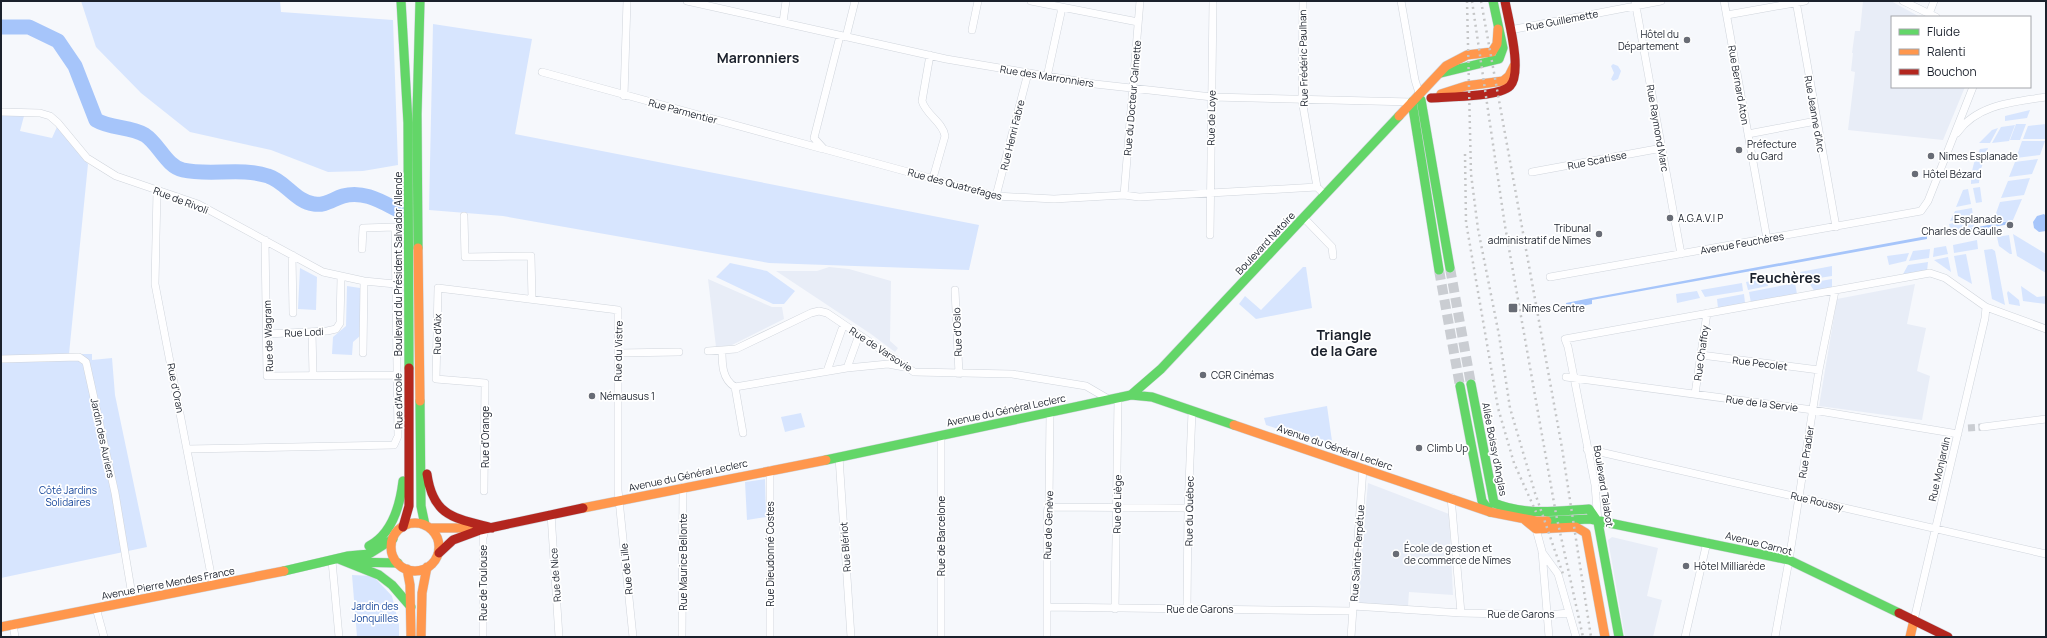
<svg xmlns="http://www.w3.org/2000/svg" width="2047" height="638" font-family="Manrope,sans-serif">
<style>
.built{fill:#e8edf7}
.green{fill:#d7e5fe}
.water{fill:#a6c5fa}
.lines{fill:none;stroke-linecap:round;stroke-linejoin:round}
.river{stroke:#a6c5fa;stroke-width:15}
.street-tunnel{stroke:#cacdd2;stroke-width:7;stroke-dasharray:7 3.5;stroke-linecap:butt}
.secondary-tunnel{stroke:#cacdd2;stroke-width:10;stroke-dasharray:10 5;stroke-linecap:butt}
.street-casing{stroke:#d0d5dc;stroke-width:8}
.fast-casing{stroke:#d0d5dc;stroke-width:10}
.slow-casing{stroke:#d0d5dc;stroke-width:10}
.jam-casing{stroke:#d0d5dc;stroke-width:10}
.street{stroke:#fefeff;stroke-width:7}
.fast{stroke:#63d668;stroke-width:9}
.slow{stroke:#ff974d;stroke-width:9}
.jam{stroke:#b3261e;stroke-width:9}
.rail{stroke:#c5c6c7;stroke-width:2.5;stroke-dasharray:2 4;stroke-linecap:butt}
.poi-dot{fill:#686c75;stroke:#fff;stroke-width:1.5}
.labels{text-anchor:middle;stroke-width:3.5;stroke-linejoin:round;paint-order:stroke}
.street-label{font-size:10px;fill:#1b212c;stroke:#fff}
.poi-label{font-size:10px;fill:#1b212c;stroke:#fff;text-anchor:start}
.park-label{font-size:10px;fill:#144499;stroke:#fff}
.district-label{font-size:14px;font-weight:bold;fill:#1b212c;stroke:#fff}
</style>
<rect width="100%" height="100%" fill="#f6f8fc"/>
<path class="built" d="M1863,1h28l29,16h-28v70h73l-22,53 -95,-10 7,-58 -4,-1 2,-18h-1l3,-22h5z
M829,267l20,2 42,12 -1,60 8,7 -3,4 -24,-18 -95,-63h41z
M708,279l64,28h10l2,12 -52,26 -16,2z
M1915,284l-8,40 19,4 -9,43 13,5 -8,44 -103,-14 18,-107z
M1368,483l81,31 4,81 -44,-3 -1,14 -51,-3z
M1612,537l46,11 -11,48 15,4 -9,37h-28l-17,-97z"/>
<path class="green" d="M81,1h199l1,11 112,8 5,145 -35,6 -35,1 -57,-22 -81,-18 -49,-39 -45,-46z
M433,24l99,15 -17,95 464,91 -10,45 -200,-7 -266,-47 -74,-6z
M1613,64l5,2 3,5 -3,8 -5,2 -2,-2 3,-6 -3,-7z
M2030,110l-3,8 -22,3v-5z
M1,116h23l-4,15 32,7 5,-11 31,37 -19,190h23v6l20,-2 3,37 32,152 -146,31z
M2016,124h10l-6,16h-10z
M2046,124v15h-23l5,-13z
M2015,125l-6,16 -17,2 9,-16z
M1998,128l-8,15h-11l13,-13z
M2022,141h23l-5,14 -24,3z
M1988,148l-8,24 -1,11 -8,1c0,-13 3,-24 9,-35z
M2038,159l-6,15 -23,3 6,-15z
M2030,178l-6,17 -23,3 7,-17z
M1980,187l2,15 -6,1 -3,-15z
M1968,189l3,15 -15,3 7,-17z
M2022,199l-9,21 -18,3 -1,-4 6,-17z
M1972,208l1,9 -23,4 5,-10z
M1973,219l1,8 -23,5 -2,-8z
M2013,234l33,20v19l-29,-17z
M2009,235l3,19h-2l-11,-8 -2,-9z
M1977,240l1,9 -24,4 -1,-8z
M1946,246l2,8 -15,3 1,-9z
M1930,249l-1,9 -20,3 4,-10z
M1992,249l3,2 10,54 -13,-6 -8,-49z
M1909,253l-3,8 -17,4 -2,-9z
M1966,254l6,30 -14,-8 -4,-20z
M1948,257l3,15 -17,-12z
M1928,262l-1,9 -25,5 6,-11z
M730,263l37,8 28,20 -11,13h-11l-57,-27z
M1832,266v10l-26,4 -6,-8z
M1303,267h3l6,41 -56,11 -17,-15 6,-8 16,14z
M300,268l17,9 -1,33 -18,-1z
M1796,273l5,7 -30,5 -1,-8z
M1767,278l1,8 -20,4 -2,-8z
M1832,279v10l-17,3 -6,-9z
M1742,283l1,8 -38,6 -4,-7z
M1795,283l2,11 -46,9 -2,-11z
M347,286l13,2v48l-7,6 -1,13 -20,-1 1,-17 13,-11z
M2021,286l16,11 9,-1v8l-23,-3z
M1697,291l3,7 -23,5 -1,-9z
M2008,291l11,9 1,6 -11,-2 -2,-11z
M1744,294l1,9 -27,5 -1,-9z
M1327,406l6,42 -67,-23 -2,-7z
M801,413l4,14 -20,5 -4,-15z
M765,479l1,38 -19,3 -2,-38z
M352,575l21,1 19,20 7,29v12h-42z"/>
<path class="water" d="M2044,214l2,2v15l-7,1 -5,-4 -1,-6 4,-6z
M2009,221l1,3 -58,10v-2z
M1927,236v3l-335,61v4l-25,5 -1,-6 25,-5z"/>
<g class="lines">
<path class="river" d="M1,27h28l29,14 17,25 21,54c15,9 34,6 49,15 14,9 21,31 38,35 27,6 58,-3 85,6 17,5 28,26 46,28 11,2 19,-5 29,-8 21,-6 39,6 57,15"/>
<path class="street-tunnel" d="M1968,428l15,-1"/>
<path class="secondary-tunnel" d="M1450,268l21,116
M1439,270l21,116"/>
<defs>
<path id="street" d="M687,1l259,58 149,25 117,13 200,5
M1031,1l107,21
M1303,1l-1,99 15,87
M1401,1l14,79 5,16
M1635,1l46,253
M1724,1l43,238
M1796,1l40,226
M1903,1l33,16
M1929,14l5,-13
M1727,15l78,-14
M783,22l3,-21
M972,30l6,-29
M1510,30l151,-29
M840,36l-26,102 10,11 172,47 58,3 70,-4 15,2 178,-10 8,8
M846,37l9,-36
M930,55l-8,46c4,14 21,21 23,35l-12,42
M542,72l281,77
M1047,77l15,-69
M624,96l3,-95
M1,112l39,1 10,3 8,7 29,35 29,18 82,28 125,68 41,9 31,3
M1957,133c20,-29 57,-31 89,-36
M1748,134l68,-13
M1532,172l130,-24
M157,191l-2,93 58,301
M1124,195l16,-194
M996,196l32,-123
M464,216l1,41 66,-1 1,43
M1304,218l28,29 1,9
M1210,235l3,-234
M265,240l2,136 130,-1
M292,255l1,58
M1550,277l371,-66 7,-10 45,-114
M955,290l4,84
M312,332l1,43
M267,334l60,-3 9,-2 4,-6 1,-46
M722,350c0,14 0,29 13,37l112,-19 12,-33
M708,351l28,-2 75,-36 8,-2 8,2 87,59 98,2 74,12 24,14
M363,353l1,-72
M618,353l61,-1
M1701,355l118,15
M1,359l78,-2 7,5 29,131 18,108
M847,368l41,-4 16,3
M827,371l15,-42
M1566,377l247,33 145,24
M735,387l8,46
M1695,394l12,-81
M1983,427l63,-8
M941,435v202
M187,449l207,-4 4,-9 -3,-209 -32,1 -1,21
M1587,449l459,105
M839,457l12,180
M484,491l1,-108 -49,-4 2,-91 180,22v180l15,147
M1451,497l10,116
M1049,507l139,1
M551,514l8,123
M1598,522l-3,-37 -27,-138 -3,-8 365,-66 15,5 41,29 60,22
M1536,529l6,22 7,86
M1542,552l16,22 18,63
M332,561l7,76
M1353,606l108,7 86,2 22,-2
M1047,607l306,4
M96,608l8,29
M1115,609l3,-211
M1187,609l1,-101 4,-96
M1914,620l71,-302 1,-11
M13,624l2,13
M483,637v-99l2,-9
M682,637l1,-150
M770,637v-167
M1047,637v-123l2,-13 1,-88
M1351,637l12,-169
M1685,637l22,-95
M1775,637l14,-77 30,-190 16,-79"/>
<path id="fast" d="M401,1l7,122 1,245
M1441,73l58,-14 4,-11 -10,-47
M1421,100l29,168
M1412,102l27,168
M418,248l-1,-134 3,-113
M1471,384l23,119c31,13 62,8 95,6l9,13 21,115
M1460,386l22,115 8,11
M1131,395l30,-26 238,-253
M420,401l1,105 4,19
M826,460l305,-65 21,2 82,28
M1547,521l43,-2 199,41 110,53
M369,546c23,-12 31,-40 34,-65
M339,559l40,16 13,10 19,22
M351,562l47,1
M284,571l64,-15 21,-2 24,-15"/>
<path id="slow" d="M1441,94l25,-8 37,-5 6,-5 5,-10
M1399,116l47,-50 21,-11 25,-3 5,-8 1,-15
M418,248l2,153
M1234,425l256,87 46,9h11
M583,508l243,-48
M1525,520l11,9 40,-2 10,6 19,104
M391 547a24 24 0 1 1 48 0a24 24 0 1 1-48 0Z
M431,528h36l11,2
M407,569l3,16 1,52
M1,627l283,-56
M421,637l1,-44 5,-26
M1910,637l4,-17"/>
<path id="jam" d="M1431,98c15,-1 69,-1 79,-12 13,-14 -2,-67 -5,-85
M427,474c6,43 28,44 65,54
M403,527l6,-21v-138
M439,553l14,-13 27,-10 103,-22
M1899,613l49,24"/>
</defs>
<use href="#street" class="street-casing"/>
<use href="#fast" class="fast-casing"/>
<use href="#slow" class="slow-casing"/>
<use href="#jam" class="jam-casing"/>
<use href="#street" class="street"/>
<use href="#fast" class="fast"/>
<use href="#slow" class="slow"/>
<use href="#jam" class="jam"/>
<path class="rail" d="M1467,1l4,173 7,55 21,106 11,73 25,85 28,81
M1472,1l33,225 51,288 27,123
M1481,1l81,447 29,189
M1465,154l1,68 32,186 16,55 22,49"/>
</g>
<g class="poi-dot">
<circle cx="1687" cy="40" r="4"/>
<circle cx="1739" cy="150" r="4"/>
<circle cx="1931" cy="156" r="4"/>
<circle cx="1915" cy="174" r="4"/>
<circle cx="1670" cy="218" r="4"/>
<circle cx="2010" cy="225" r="4"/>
<circle cx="1599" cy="234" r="4"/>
<rect x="1508" y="303" width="10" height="10" rx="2"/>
<circle cx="1203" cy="375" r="4"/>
<circle cx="592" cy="396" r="4"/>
<circle cx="1419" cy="448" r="4"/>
<circle cx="1396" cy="554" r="4"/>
<circle cx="1686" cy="566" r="4"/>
</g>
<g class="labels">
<g class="street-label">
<text transform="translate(1562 20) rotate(-11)" y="4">Rue Guillemette</text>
<text transform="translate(1303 58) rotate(-91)" y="4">Rue Frédéric Paulhan</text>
<text transform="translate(1047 76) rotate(9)" y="4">Rue des Marronniers</text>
<text transform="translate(1739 85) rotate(80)" y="4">Rue Bernard Aton</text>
<text transform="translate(1132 98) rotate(-85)" y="4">Rue du Docteur Calmette</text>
<text transform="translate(683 111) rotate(15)" y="4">Rue Parmentier</text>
<text transform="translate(1815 114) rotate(80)" y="4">Rue Jeanne d'Arc</text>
<text transform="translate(1211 118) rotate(-89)" y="4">Rue de Loye</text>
<text transform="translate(1658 128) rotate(80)" y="4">Rue Raymond Marc</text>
<text transform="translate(1012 135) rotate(-76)" y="4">Rue Henri Fabre</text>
<text transform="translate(1597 160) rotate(-11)" y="4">Rue Scatisse</text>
<text transform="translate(955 184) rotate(15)" y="4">Rue des Quatrefages</text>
<text transform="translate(181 200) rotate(21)" y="4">Rue de Rivoli</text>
<text transform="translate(1265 243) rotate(-47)" y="4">Boulevard Natoire</text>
<text transform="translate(1742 243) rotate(-10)" y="4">Avenue Feuchères</text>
<text transform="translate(398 264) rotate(-90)" y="4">Boulevard du Président Salvador Allende</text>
<text transform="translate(304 332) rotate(-3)" y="4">Rue Lodi</text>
<text transform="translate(957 332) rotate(-92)" y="4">Rue d'Oslo</text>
<text transform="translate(437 334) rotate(-89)" y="4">Rue d'Aix</text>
<text transform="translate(268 336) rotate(-92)" y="4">Rue de Wagram</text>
<text transform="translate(881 349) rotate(33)" y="4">Rue de Varsovie</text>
<text transform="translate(618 351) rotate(-89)" y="4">Rue du Vistre</text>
<text transform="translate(1701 353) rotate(-82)" y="4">Rue Chaffoy</text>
<text transform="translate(1760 363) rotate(7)" y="4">Rue Pecolet</text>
<text transform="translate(176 388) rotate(79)" y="4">Rue d'Oran</text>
<text transform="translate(398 401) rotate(-91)" y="4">Rue d'Arcole</text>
<text transform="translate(1762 403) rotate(7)" y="4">Rue de la Servie</text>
<text transform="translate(1006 410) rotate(-12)" y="4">Avenue du Général Leclerc</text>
<text transform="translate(485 437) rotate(-90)" y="4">Rue d'Orange</text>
<text transform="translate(103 438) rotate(78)" y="4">Jardin des Auriers</text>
<text transform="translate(1335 447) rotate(19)" y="4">Avenue du Général Leclerc</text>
<text transform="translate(1495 449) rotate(79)" y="4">Allée Boissy d'Anglas</text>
<text transform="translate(1806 452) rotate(-81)" y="4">Rue Pradier</text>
<text transform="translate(1939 469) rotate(-77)" y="4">Rue Monjardin</text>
<text transform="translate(688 475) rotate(-12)" y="4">Avenue du Général Leclerc</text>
<text transform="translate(1604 486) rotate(81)" y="4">Boulevard Talabot</text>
<text transform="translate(1817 501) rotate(13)" y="4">Rue Roussy</text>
<text transform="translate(1117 504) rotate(-89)" y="4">Rue de Liège</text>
<text transform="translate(1189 511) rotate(-89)" y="4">Rue du Québec</text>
<text transform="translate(1048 525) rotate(-88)" y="4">Rue de Genève</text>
<text transform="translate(941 536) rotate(-90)" y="4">Rue de Barcelone</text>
<text transform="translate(1759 543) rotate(14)" y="4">Avenue Carnot</text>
<text transform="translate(845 547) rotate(-94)" y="4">Rue Blériot</text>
<text transform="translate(1357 553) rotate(-86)" y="4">Rue Sainte-Perpétue</text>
<text transform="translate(770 554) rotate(-90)" y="4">Rue Dieudonné Costes</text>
<text transform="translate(683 562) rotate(-90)" y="4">Rue Maurice Bellonte</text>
<text transform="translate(626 569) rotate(-96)" y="4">Rue de Lille</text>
<text transform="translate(555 575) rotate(-94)" y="4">Rue de Nice</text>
<text transform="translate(168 583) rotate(-11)" y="4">Avenue Pierre Mendes France</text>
<text transform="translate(483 583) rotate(-90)" y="4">Rue de Toulouse</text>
<text x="1200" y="613">Rue de Garons</text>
<text x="1521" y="618">Rue de Garons</text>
</g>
<g class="poi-label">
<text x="1679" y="38" text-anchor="end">Hôtel du<tspan x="1679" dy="12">Département</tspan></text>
<text x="1747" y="148">Préfecture<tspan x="1747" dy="12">du Gard</tspan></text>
<text x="1939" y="160">Nimes Esplanade</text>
<text x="1923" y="178">Hôtel Bézard</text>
<text x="1678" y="222">A.G.A.V.I P</text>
<text x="2002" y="223" text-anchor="end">Esplanade<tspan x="2002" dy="12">Charles de Gaulle</tspan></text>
<text x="1591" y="232" text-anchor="end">Tribunal<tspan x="1591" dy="12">administratif de Nîmes</tspan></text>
<text x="1522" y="312">Nîmes Centre</text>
<text x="1211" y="379">CGR Cinémas</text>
<text x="600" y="400">Némausus 1</text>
<text x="1427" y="452">Climb Up</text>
<text x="1404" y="552">École de gestion et<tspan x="1404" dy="12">de commerce de Nîmes</tspan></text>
<text x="1694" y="570">Hôtel Milliarède</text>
</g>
<g class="park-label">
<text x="68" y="494">Côté Jardins<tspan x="68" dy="12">Solidaires</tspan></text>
<text x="375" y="610">Jardin des<tspan x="375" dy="12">Jonquilles</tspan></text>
</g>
<g class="district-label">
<text x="758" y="63">Marronniers</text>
<text x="1785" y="283">Feuchères</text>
<text x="1344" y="340">Triangle<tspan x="1344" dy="16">de la Gare</tspan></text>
</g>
</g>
<rect width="2047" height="638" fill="none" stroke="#1b212c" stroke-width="4"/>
<rect x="1891" y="16" width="140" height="72" fill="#ffffff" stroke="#a4a6ab"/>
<rect x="1899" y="29" width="20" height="6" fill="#63d668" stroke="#a4a6ab"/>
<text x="1927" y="36" font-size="12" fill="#1b212c">Fluide</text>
<rect x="1899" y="49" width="20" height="6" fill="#ff974d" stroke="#a4a6ab"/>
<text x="1927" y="56" font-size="12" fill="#1b212c">Ralenti</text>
<rect x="1899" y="69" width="20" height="6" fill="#b3261e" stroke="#a4a6ab"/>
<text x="1927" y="76" font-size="12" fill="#1b212c">Bouchon</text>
</svg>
